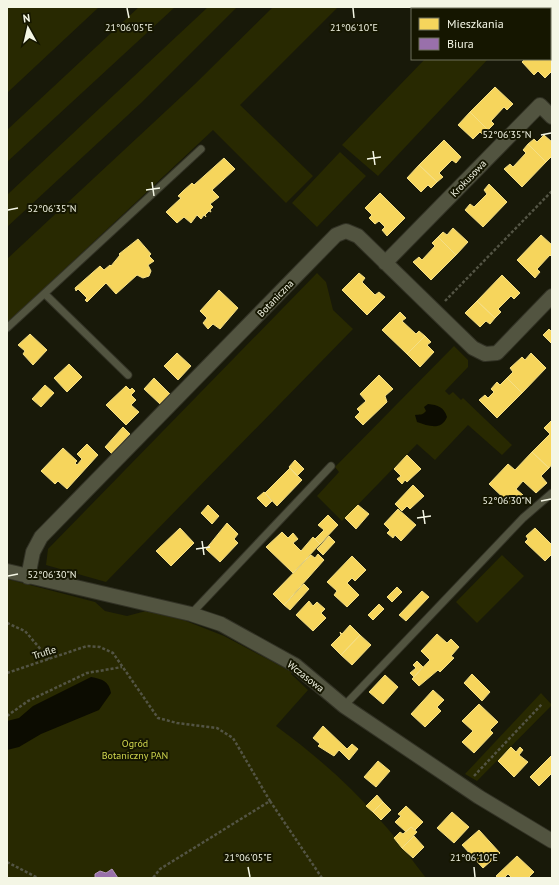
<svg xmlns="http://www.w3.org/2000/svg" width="559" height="885" font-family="'PT Sans',sans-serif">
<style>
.green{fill:#282901}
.water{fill:#0c0c01}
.homes{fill:#f6d55c;stroke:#f5df85}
.offices{fill:#9970ab;stroke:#b498bc}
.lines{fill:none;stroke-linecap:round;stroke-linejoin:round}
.lane-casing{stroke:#323225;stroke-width:9}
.street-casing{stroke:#323225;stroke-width:16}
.path{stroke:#535444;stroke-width:2.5;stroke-dasharray:3 2;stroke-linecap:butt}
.lane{stroke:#525440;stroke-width:7}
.street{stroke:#525440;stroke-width:14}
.ticks{fill:none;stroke:#f4f6e5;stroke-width:1.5}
.labels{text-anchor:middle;stroke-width:4;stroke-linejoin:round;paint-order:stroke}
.street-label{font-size:10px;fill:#f4f6e5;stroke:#151600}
.park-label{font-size:10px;fill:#cfd54d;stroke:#151600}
.ticks-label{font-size:10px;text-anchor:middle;fill:#f4f6e5;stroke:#151600;stroke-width:4;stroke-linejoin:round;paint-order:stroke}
</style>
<rect width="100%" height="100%" fill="#181909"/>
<path class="green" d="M7,7h92l-92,86z
M139,7h36l-168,155v-32z
M208,7h29l-96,96 -134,124v-32z
M273,7h65l-98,98 73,71 -27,27 -73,-73 -206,193v-64l188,-175z
M475,7h61l-2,2h-61z
M425,59h63l-110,117 -36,-31z
M340,152l26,24 -49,51 -25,-24z
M317,273l9,9 7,28 20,19 -247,253 -60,-17 2,-16z
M454,346l14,14v7l-23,24 4,4 4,-3 8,8 2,-2 49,47 -10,10 -34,-30 -33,35 -18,-16 -75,77 -25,-25 22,-24 -4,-5z
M502,555l22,21 -47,47 -21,-21z
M7,579l88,23 10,9 22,5 19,-5 40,10 38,15 68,36 -1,2 17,16 -32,36c38,28 73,58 104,94 17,18 31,39 46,58h-419z
M541,693l11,12 -75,76 -12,-7z"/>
<path class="water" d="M428,404c10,1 16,3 19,13 -6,14 -18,9 -30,5l-2,-7c5,-1 7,1 11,-4l-2,-4z
M91,677c11,2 18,4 20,16l-12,17 -58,24 -22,13 -12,3v-29l12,-3 14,-12z"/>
<path class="homes" d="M550,50l2,2v19l-7,7 -7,-7 -4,4 -12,-13 3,-3h25z
M495,87l18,17 -6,6 -3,-3 -13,14 3,3 -6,6 -18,-18z
M470,112l18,18 -5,5 -3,-3 -7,7 -15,-14z
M544,135l8,7v14l-6,6 -18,-18 6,-5 3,3z
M444,140l17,17 -5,6 -4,-3 -13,13 4,4 -6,5 -18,-17z
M528,144l18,18 -24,25 -18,-18 6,-5 3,3 13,-14 -3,-3z
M224,158l11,11 -23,21 7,7 -9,7 3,3 -3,3 1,2 -2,-1 -4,4 1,2 -2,-2 -3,4 -4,-4 -6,8 -7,-6 -7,6 -11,-11 15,-14 -3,-2 5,-5 9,-8 2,2z
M419,165l18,17 -6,6 -3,-3 -7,7 -14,-14z
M489,184l18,18 -24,25 -18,-17 5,-6 4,3 13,-13 -3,-4z
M380,193l25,25 -18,18 -5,-6 3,-3 -6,-6 -4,3 -6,-6 3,-3 -7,-7z
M453,228l15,14 -12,13 -18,-18 5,-5 4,3z
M541,235l11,10v12l-2,-2 -13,14 3,3 -5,6 -18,-18z
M438,237l18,18 -25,25 -18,-18 6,-5 3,3 13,-14 -3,-3z
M138,239l13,15 -2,2 5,5 -6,4 3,6 -2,5 -6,2 -6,-3 -21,19 -10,-11 -19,19 -2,-2 2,-2 -9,-9 -2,2 -1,-3 25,-22 4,4 6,-5 1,1 9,-11 -1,-1z
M359,273l6,5 -3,4 13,13 4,-3 6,5 -18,18 -25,-25z
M502,275l18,18 -6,6 -3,-3 -13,13 3,3 -6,6 -18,-17z
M219,290l19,18 -18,21 -7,-5 -5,5 -5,-6 4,-5 -7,-7z
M477,301l18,17 -5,6 -4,-3 -6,6 -15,-14z
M400,312l6,6 -4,3 14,13 3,-3 6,5 -18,18 -25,-24z
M549,329l3,3v12l-9,-9z
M30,334l17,16 -14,15 -10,-11 2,-3 -7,-6z
M425,336l6,6 -4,3 7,7 -14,15 -13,-13z
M177,353l14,13 -13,14 -14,-14z
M531,353l15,15 -24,25 -15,-15 6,-6 -3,-4 12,-11 3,3z
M69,364l13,13 -15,15 -13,-14z
M379,375l14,14 -8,7 2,6 -24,23 -8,-8 5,-5 -3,-3 9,-8 -6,-7z
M154,378l16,16 -10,10 -16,-15z
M507,378l15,15 -25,25 -18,-18 6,-5 3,3 6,-6 -3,-3 6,-7 3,3z
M45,385l9,8 -13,14 -9,-8z
M126,386l4,4 2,-2 3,3 -4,4 5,5 -5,5 8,7 -13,13 -20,-20z
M552,420v44l-3,4 -17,-16 18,-18 -6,-6z
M123,427l7,7 -18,20 -7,-7z
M87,444l11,11 -31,34 -9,-8 -3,3 -14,-13 22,-23 14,13 -2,2 2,2 5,-6 -5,-5z
M532,452l17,16 -8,8 6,7 -11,10 -13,-12 -7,8 7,6 -11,11 -23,-22 19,-20 7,6z
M407,455l14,14 -14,13 -2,-2 -3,4 -5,-5 4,-3 -7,-7z
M295,460l9,9 -7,7 -8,-9z
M290,468l12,12 -25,26 -12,-13z
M413,485l11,11 -14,13 -3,-3 -5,5 -7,-7z
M264,492l8,9 -6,6 -9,-9z
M208,505l11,11 -7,8 -11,-11z
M358,505l11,9 -13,15 -11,-11z
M398,509l18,16 -15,16 -6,-6 -2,3 -6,-5 3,-3 -6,-6z
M328,515l10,10 -18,19 -5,-5 9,-9 -6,-5z
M227,523l11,11 -4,5 4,4 -18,19 -14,-13z
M180,528l14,15 -23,23 -15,-15z
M535,528l17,17v9l-7,7 -20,-19 3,-3 -2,-3z
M282,532l6,6 5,-5 5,6 -5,4 8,8 12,-14 7,7 -27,29 -27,-26z
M329,536l6,6 -12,13 -6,-6z
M318,554l6,6 -40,45 -11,-11 38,-39 4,3z
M352,556l14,14 -11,11 -3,-3 -5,5 12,12 -12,12 -13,-12 3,-4 -10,-9z
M304,584l5,5 -19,21 -6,-5z
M397,587l5,5 -10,10 -5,-5z
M422,591l7,6 -23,24 -7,-6z
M309,601l4,5 4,-4 8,7 -4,4 5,5 -13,13 -17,-16z
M379,604l5,5 -11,11 -5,-5z
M350,625l10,10 -19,20 -10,-10 10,-10 -1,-3 2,2z
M437,634l10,9 4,-4 8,8 -8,9 3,2 -14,14 -2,-2 -19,16 -7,-7 18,-19 -9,-9z
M360,635l11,10 -19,20 -11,-10z
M417,661l6,6 -9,10 -4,-4 6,-5 -3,-3z
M472,674l18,18 -8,9 -18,-18z
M385,675l13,12 -15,17 -14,-12z
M433,690l11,10 -7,7 4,4 -16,16 -14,-13z
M479,704l19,18 -8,8 3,3 -19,20 -12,-11 11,-11 -11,-10z
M323,726l24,23 5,-5 6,5 -9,11 -10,-10 -5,6 -16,-10 2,-2 -7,-6z
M511,747l5,5 4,-5 3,3 -4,5 9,7 -14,15 -16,-16z
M552,755v18l-13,13 -9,-9z
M378,761l12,10 -14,16 -12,-10z
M377,795l6,7 -10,10 -7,-6z
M383,802l8,8 -10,10 -8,-8z
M406,806l17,16 -8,8 -4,-3 -5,5 -11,-10 6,-6 -3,-2z
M452,812l17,15 -15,16 -17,-15z
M411,827l6,5 -15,16 -8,-10 6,-6 3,2z
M479,830l21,23 -17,15 -21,-23z
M414,836l10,11 -11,11 -11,-10z
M517,856l17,16 -6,6h-16l-4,-4 -4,4h-6l-2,-2z"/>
<path class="offices" d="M112,869l6,9h-23v-4l5,-3 6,2z"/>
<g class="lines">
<defs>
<path id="lane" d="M45,294l83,81
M7,328l194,-179
M191,614l140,-148
M344,706l179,-188 29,-25"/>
<path id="street" d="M385,263l155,-158 12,12
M7,571l184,43 30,10 74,41 49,41 135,91 73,44
M28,577l5,-25 8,-15 295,-302 10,-4 12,5 115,112 12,6 12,-1 55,-57"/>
</defs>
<use href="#lane" class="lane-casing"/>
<use href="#street" class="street-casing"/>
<path class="path" d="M445,301l107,-110
M7,623l18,8 24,28
M7,673l80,-27 13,1 13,6 45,65 19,5 40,5 16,10 37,63 -110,68 -7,9
M7,716l21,-15 59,-28 35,-6
M474,776l68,-72
M270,801l52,77
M7,862l31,16"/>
<use href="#lane" class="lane"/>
<use href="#street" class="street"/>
</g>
<path class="ticks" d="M127,8l2,10M353,8l1,10M541,135l10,-2M373,151l2,14M367,159l14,-2M152,182l2,14M146,190l14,-2M8,210l10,-2M541,501l10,-2M423,510l2,14M417,518l14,-2M202,541l2,14M196,549l14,-2M8,576l10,-2M248,867l2,10M474,867l1,10"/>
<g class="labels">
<g class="street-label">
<text transform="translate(468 178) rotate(-46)" y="4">Krokusowa</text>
<text transform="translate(275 298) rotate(-46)" y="4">Botaniczna</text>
<text transform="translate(44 652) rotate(-18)" y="4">Trufle</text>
<text transform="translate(306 676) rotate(38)" y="4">Wczasowa</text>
</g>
<g class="park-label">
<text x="135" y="747">Ogród<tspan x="135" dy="12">Botaniczny PAN</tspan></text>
</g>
</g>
<g class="ticks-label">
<text x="129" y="31">21°06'05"E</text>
<text x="354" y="31">21°06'10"E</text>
<text x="507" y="138">52°06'35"N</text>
<text x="52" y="212">52°06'35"N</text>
<text x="507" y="504">52°06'30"N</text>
<text x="52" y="578">52°06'30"N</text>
<text x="248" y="861">21°06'05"E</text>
<text x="474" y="861">21°06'10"E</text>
</g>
<rect width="559" height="885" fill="none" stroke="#f4f6e5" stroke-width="16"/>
<rect x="411" y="8" width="140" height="52" fill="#151600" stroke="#6e705c"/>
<rect x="419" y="18" width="20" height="12" fill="#f6d55c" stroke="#6e705c"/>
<text x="447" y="28" font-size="12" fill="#f4f6e5">Mieszkania</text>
<rect x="419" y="38" width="20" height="12" fill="#9970ab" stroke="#6e705c"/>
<text x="447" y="48" font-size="12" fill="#f4f6e5">Biura</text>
<g transform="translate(28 28) rotate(352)" stroke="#151600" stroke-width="3" paint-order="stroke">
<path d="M0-3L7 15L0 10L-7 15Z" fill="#f4f6e5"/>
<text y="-6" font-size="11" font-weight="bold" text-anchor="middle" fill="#f4f6e5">N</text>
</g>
</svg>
